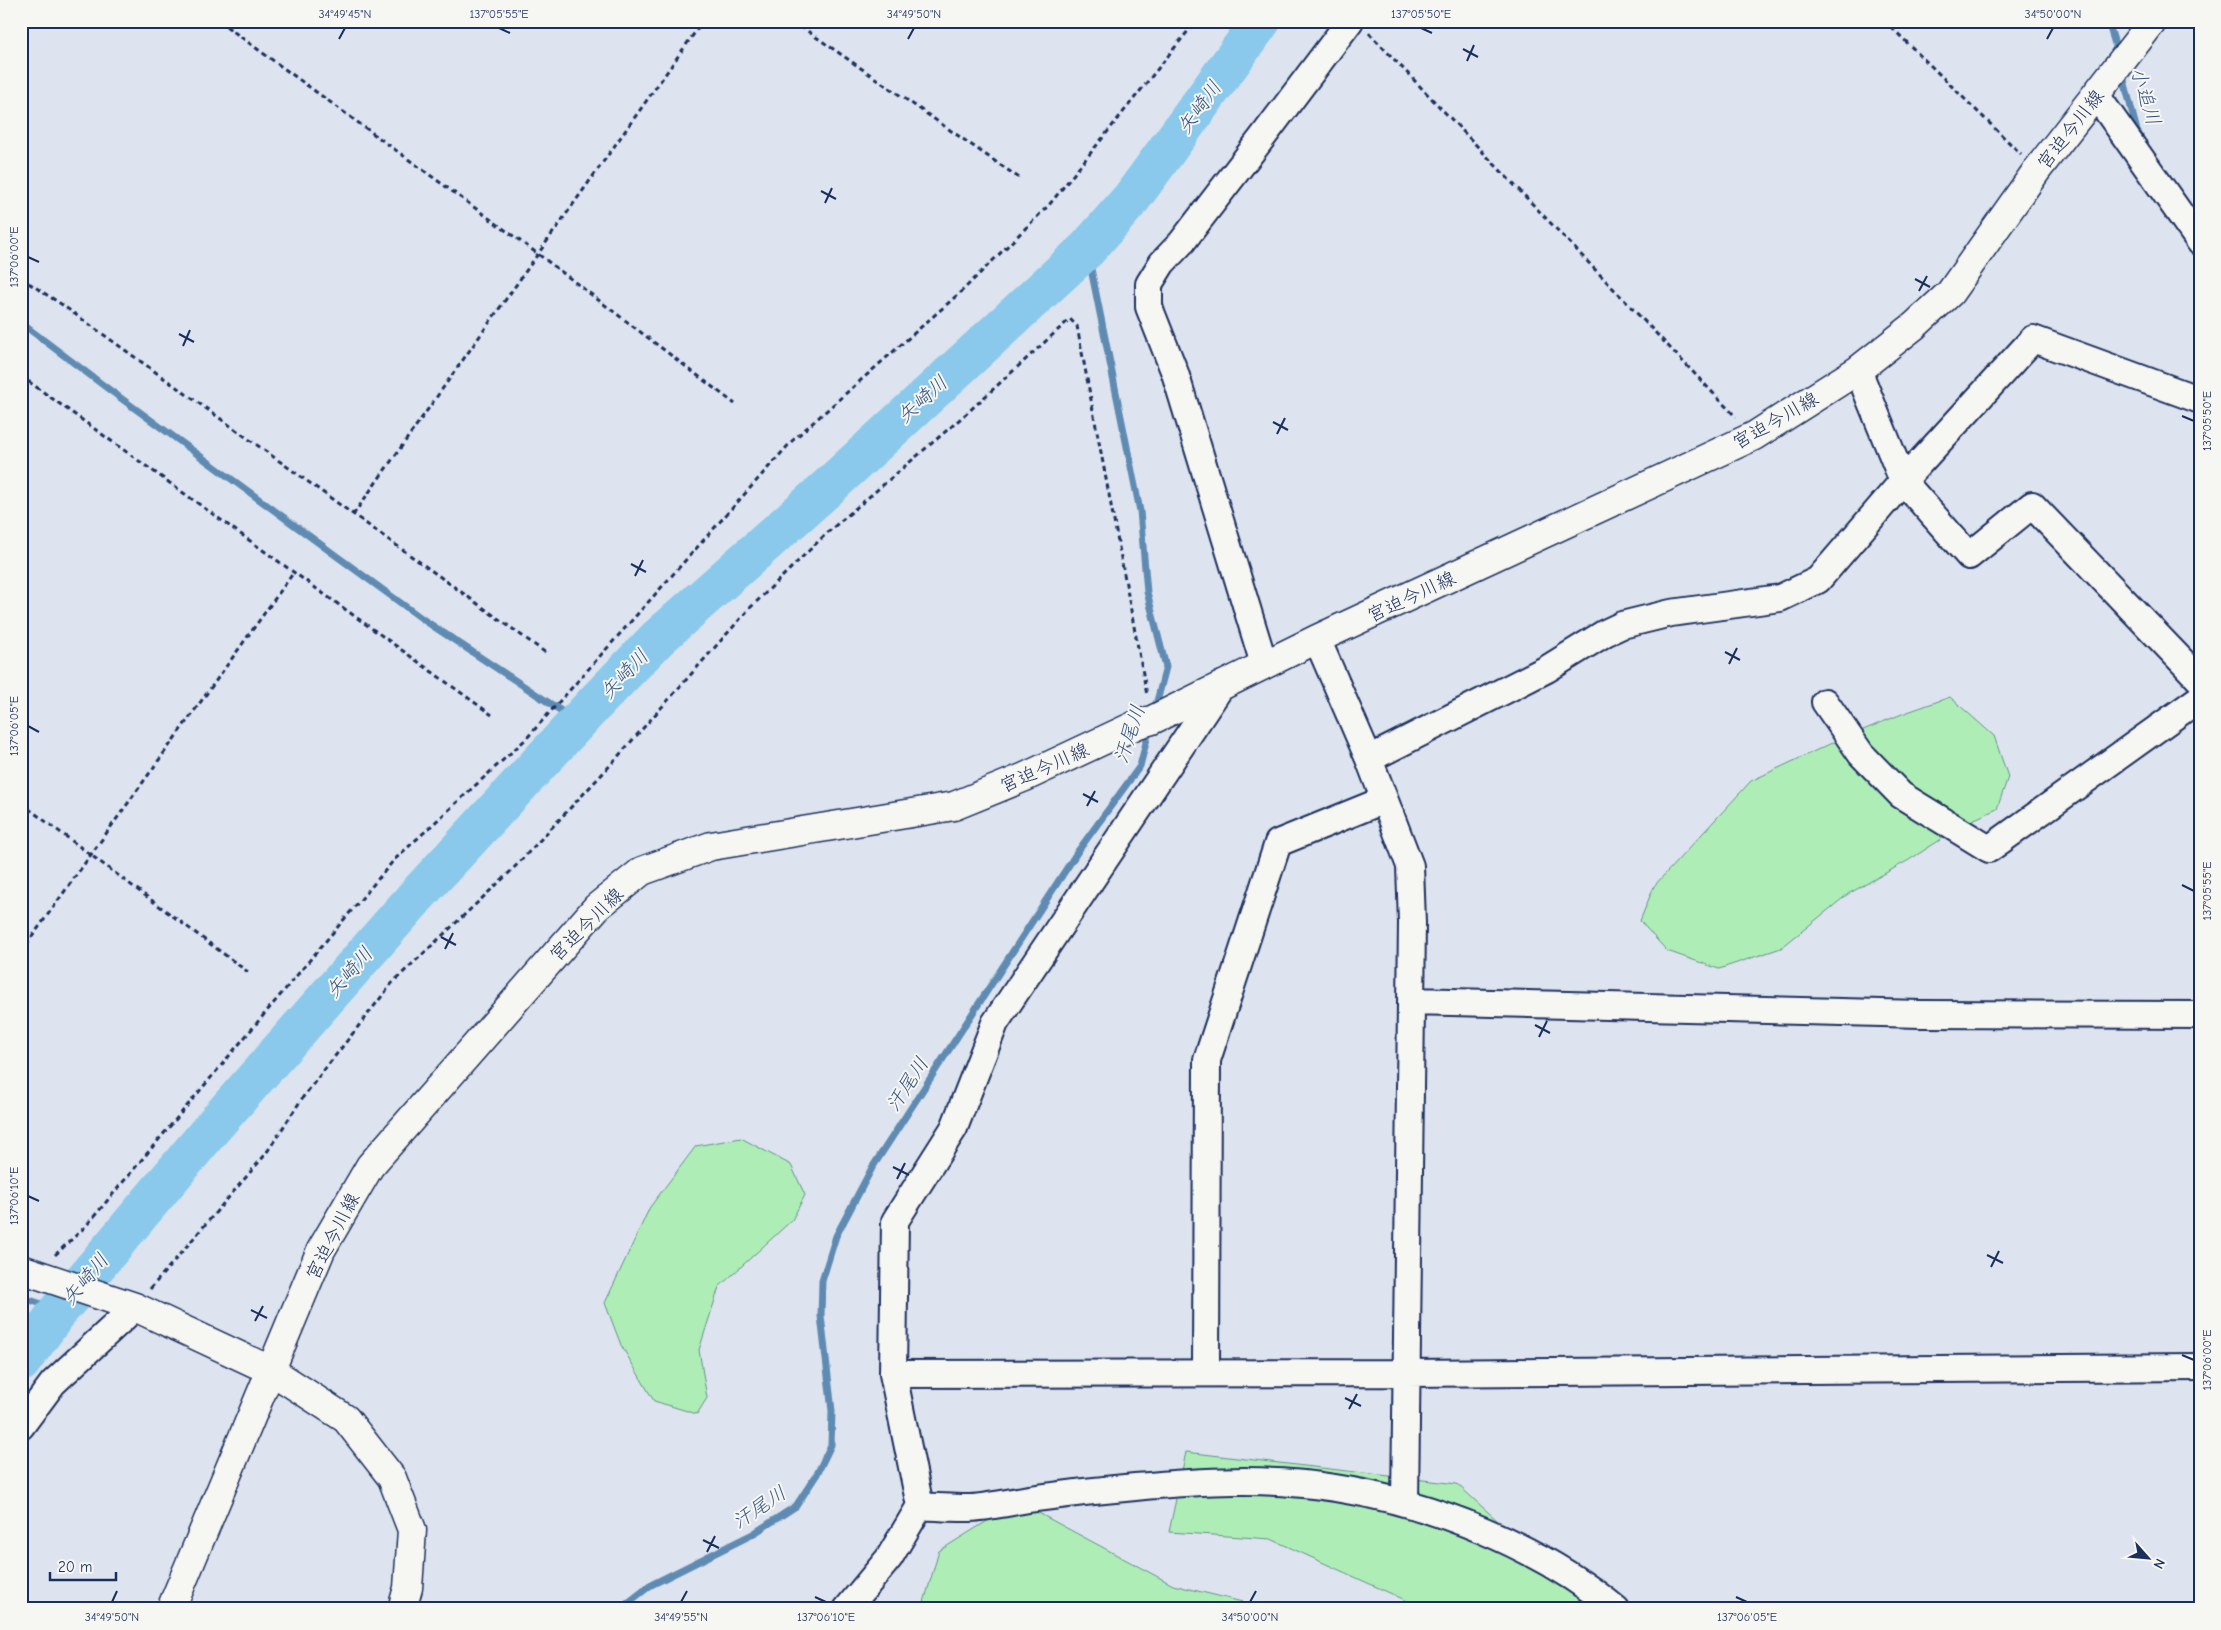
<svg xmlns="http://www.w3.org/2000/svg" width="2221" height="1630" font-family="'Comic Neue','Klee One',sans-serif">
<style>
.green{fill:#aeeeb6;stroke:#648e8a}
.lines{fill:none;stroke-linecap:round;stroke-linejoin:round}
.stream{stroke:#5e8bb3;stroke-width:7}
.river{stroke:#8ac9eb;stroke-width:40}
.minor-casing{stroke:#1b2f5e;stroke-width:30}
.tertiary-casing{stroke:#1b2f5e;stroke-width:31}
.secondary-casing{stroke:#1b2f5e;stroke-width:31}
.path{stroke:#1b2f5e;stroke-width:3;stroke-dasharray:5 4;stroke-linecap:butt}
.minor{stroke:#f6f6f2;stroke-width:26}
.tertiary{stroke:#f6f6f2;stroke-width:28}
.secondary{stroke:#f6f6f2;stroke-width:28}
.ticks{fill:none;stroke:#1b2f5e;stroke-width:2}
.labels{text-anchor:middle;stroke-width:4;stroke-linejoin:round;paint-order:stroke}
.street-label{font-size:19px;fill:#1b2f5e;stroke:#f6f6f2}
.water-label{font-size:20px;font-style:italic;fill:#375681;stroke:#f6f6f2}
.neatline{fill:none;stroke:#1b2f5e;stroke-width:2}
.ticks-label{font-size:12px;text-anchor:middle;fill:#1b2f5e}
</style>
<rect width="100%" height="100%" fill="#dde4ef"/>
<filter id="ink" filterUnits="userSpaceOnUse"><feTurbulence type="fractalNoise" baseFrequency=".02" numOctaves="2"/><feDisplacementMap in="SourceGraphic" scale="10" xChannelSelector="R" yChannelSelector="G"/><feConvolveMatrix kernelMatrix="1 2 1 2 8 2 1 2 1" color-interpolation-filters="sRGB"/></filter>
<g filter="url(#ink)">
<path class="green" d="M1950,697l44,39 14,41 -11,32 -29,13 -59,38 -61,34 -67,54 -62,21 -52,-18 -27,-30 14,-35 97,-105 83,-39 68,-28z
M741,1138l50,27 14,30 -13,25 -73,67 -20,63 8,48 -10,16 -43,-13 -33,-56 -16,-42 45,-96 46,-61z
M1186,1452l271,32 138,125h-170l-154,-70 -102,-7z
M1018,1502l155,83 98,24h-349l17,-58z"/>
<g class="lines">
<path class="stream" d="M2108,21l10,33
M2122,72l15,59 3,5
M1087,249l53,262 7,81 19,75 -11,42
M21,323l86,65 317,232 154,102
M21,1297l38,13
M620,1609l31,-24 102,-51 43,-28 21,-32 14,-29 1,-34 -11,-95 1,-35 14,-45 36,-68 206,-317 62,-85 10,-39"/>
<path class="river" d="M21,1362l38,-52 158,-188 202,-229 176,-190 63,-65 166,-147 263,-242 44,-50 130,-178"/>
<defs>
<path id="minor" d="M2096,95l104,147
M1858,370l45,111 66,75 63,-51 168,175
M1317,639l52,120 41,107 2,57 -7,580
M1264,664l-89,-291 -26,-66v-23l13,-21 20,-21 80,-104 88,-117
M1825,702l36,52 40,41 88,54 211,-151
M1369,759l178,-90 58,-36 17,-8 49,-12 109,-15 38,-18 85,-99 130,-142 167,61
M1411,1001l510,13 279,1
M1206,1373l1,-313 71,-217 106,-43
M893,1374l513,-1 794,-6
M21,1426l32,-43 82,-76
M920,1506c17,1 33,2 50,2 19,-1 40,-6 59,-9 35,-5 70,-9 106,-12 65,-6 134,-10 200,1 98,15 204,58 281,121
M847,1609l42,-51 31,-52 -27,-132 2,-153 59,-93 41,-105 227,-338"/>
<path id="tertiary" d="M21,1269l114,38 137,64 74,48 46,59 20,52 -4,58 -6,21"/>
<path id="secondary" d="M171,1609l150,-359 49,-84 227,-259 45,-36 69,-25 243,-40 71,-29 113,-53 14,-4 165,-81 437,-203 104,-66 56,-44 36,-33 87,-123 116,-149"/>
</defs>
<use href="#minor" class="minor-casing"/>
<use href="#tertiary" class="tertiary-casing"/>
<use href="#secondary" class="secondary-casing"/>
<path class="path" d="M219,21l319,233 197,150
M793,21l229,159
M1885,21l136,133
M1369,33l367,384
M21,278l40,26 485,349
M21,376l471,339
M353,515l350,-494
M21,803l227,169
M21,952l273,-380
M55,1255l31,-29 308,-366 132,-121 266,-298 171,-151 86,-85 147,-184
M150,1289l115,-134 38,-58 90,-115 118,-111 94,-100 144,-162 79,-77 138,-118 104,-95 7,7 70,369"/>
<use href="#minor" class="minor"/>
<use href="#tertiary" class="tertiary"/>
<use href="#secondary" class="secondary"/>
</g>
</g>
<path class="ticks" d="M499,28l11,5M1421,28l11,5M339,39l6,-11M908,39l6,-11M2047,39l6,-11M1463,49l15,8M1467,61l7,-16M821,191l15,8M825,203l7,-15M28,257l11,5M1915,279l15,8M1919,291l8,-15M179,334l15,8M183,346l7,-16M2182,416l12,5M1273,422l15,8M1277,434l8,-16M631,564l15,8M635,576l8,-16M1725,652l15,8M1729,664l8,-16M28,726l11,6M1083,794l15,8M1087,806l8,-15M2182,885l12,6M441,937l15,8M445,949l8,-16M1535,1025l15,8M1539,1037l8,-16M893,1167l16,8M897,1179l8,-16M28,1196l11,5M1987,1255l16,8M1991,1267l8,-16M251,1310l16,8M255,1321l8,-15M2182,1355l12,5M1345,1398l16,8M1349,1409l8,-15M703,1540l16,8M707,1552l8,-16M815,1597l11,5M1736,1597l11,5M112,1602l5,-11M681,1602l6,-11M1250,1602l6,-11"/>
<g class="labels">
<g class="street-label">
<text transform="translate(2070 129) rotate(-52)" y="7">宮迫今川線</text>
<text transform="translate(1775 420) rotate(-30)" y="7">宮迫今川線</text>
<text transform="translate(1411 596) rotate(-25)" y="7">宮迫今川線</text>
<text transform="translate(1044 767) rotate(-24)" y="7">宮迫今川線</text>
<text transform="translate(586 924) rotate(-45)" y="7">宮迫今川線</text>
<text transform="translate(332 1236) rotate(-63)" y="7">宮迫今川線</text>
</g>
<g class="water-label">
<text transform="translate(2146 96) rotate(73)" y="7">小追川</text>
<text transform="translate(1199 107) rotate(-54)" y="7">矢崎川</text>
<text transform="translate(922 399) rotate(-42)" y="7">矢崎川</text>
<text transform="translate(624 674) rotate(-47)" y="7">矢崎川</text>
<text transform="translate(1129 734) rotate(-72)" y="7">汗尾川</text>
<text transform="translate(349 972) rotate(-49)" y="7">矢崎川</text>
<text transform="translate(907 1084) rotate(-57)" y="7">汗尾川</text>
<text transform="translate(85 1279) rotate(-50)" y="7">矢崎川</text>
<text transform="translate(759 1507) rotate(-34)" y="7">汗尾川</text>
</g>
</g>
<rect width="2221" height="1630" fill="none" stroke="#f6f6f2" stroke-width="55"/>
<g transform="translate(2148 1558) rotate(117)" stroke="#f6f6f2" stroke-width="4" paint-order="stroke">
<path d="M0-4L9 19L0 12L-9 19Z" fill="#1b2f5e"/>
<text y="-8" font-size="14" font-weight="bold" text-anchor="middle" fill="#1b2f5e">N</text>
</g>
<path d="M50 1572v8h66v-8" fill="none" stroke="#1b2f5e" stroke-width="2.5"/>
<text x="58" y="1572" font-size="15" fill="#1b2f5e" stroke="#f6f6f2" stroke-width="4" paint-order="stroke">20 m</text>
<rect x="28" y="28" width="2166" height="1574" class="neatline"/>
<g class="ticks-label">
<text x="345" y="18">34°49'45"N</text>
<text x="499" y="18">137°05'55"E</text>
<text x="914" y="18">34°49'50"N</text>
<text x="1421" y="18">137°05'50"E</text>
<text x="2053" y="18">34°50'00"N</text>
<text transform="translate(14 257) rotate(-90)" y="4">137°06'00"E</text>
<text transform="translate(2207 421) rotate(-90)" y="4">137°05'50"E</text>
<text transform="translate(14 726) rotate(-90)" y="4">137°06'05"E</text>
<text transform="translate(2207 891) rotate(-90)" y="4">137°05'55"E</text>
<text transform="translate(14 1196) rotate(-90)" y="4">137°06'10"E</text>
<text transform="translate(2207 1360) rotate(-90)" y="4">137°06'00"E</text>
<text x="112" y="1621">34°49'50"N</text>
<text x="681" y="1621">34°49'55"N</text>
<text x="826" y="1621">137°06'10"E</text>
<text x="1250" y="1621">34°50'00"N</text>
<text x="1747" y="1621">137°06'05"E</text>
</g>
</svg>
